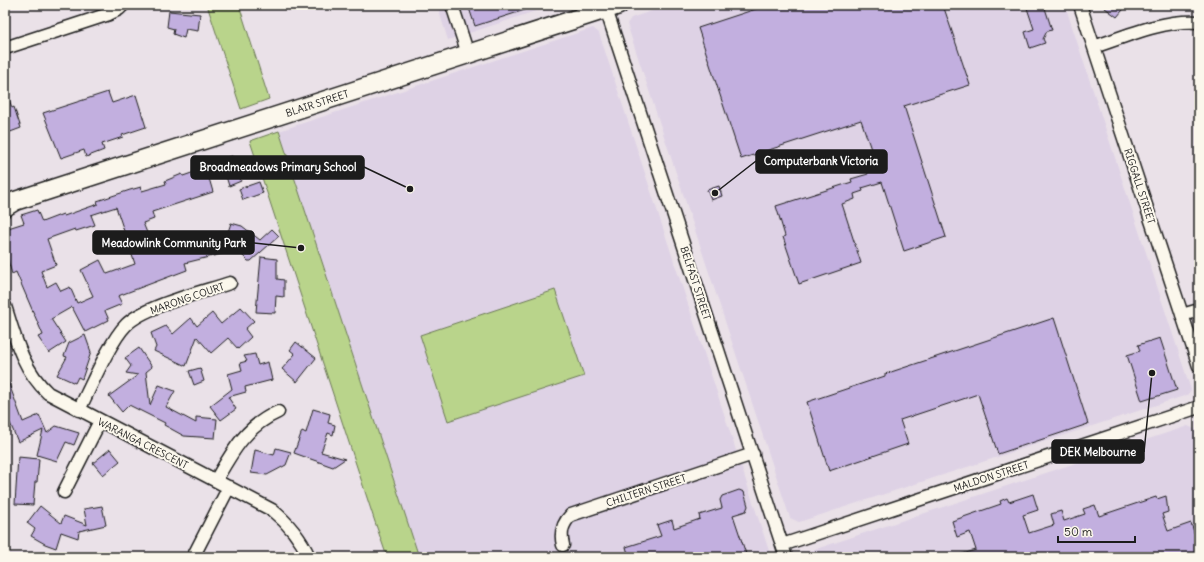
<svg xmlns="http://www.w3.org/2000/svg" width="1204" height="562" font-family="Delius,sans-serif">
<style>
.built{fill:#ded2e5}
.green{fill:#b9d48b;stroke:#6a7854}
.building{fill:#c2afdf;stroke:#1c1c1c;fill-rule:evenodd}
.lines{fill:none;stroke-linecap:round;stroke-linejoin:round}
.street-casing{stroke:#1c1c1c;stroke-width:15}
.secondary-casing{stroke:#1c1c1c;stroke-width:21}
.street{stroke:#fbf7ec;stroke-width:12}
.secondary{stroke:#fbf7ec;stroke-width:18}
.labels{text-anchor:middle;stroke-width:4;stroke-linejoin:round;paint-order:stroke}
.street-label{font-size:10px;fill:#1c1c1c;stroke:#fbf7ec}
.leader{fill:none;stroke:#1c1c1c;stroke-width:1.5}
.callout-dot{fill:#1c1c1c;stroke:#fbf7ec;stroke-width:1.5}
.callout{fill:#1c1c1c;stroke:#1c1c1c;stroke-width:1.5}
.callout-label{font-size:11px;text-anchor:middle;font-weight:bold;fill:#fff}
</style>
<rect width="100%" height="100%" fill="#eae1e8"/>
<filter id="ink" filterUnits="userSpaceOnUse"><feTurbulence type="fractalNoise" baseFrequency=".025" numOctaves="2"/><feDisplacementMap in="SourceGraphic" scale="8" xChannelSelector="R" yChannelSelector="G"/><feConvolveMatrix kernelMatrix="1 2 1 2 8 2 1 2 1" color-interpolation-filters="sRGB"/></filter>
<g filter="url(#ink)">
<path class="built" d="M437,5h117l-106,35z
M669,5h396l126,385 -4,5 -388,127 -9,-4 -163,-494 4,-6z
M593,28l6,5 172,524h-352l-140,-426z
M1188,426l11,5v126h-407z"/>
<path class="green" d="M207,5h32l30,94 -28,10z
M279,131l140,426h-32l-12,-35 -125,-381z
M555,290l29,86 -136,45 -28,-86z"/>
<path class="building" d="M468,5h65l1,2 -59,19z
M768,5h175l27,80 -66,21 42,131 -42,14 -22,-69 -20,6 1,3 -9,3 1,5 -13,5 19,59 -62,21 -16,-47 2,-1 -9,-30 76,-24 -1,-3 17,-5 -2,-6 10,-4 -15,-44 -120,39 -43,-131z
M1026,5h18l8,25 -5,1 -4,8 2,4 -15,5 -5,-16 9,-3z
M1101,5h26l-10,12z
M169,11l31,3 -2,17 -12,-2 -2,9 -11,-4 1,-5 -7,-2z
M108,92l4,11 24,-8 10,32 -24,8 1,2 -21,7 2,6 -18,7 -2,-7 -23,8 -18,-45z
M5,93h2l5,15 2,-1 7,21 -16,6z
M232,156l9,25 -12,5 -8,-26z
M206,168l7,24 -61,20 2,7 -11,4 9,22 10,-3 3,8 36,-10 1,2 25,-7 4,-12 11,3 18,14 12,-11 7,7 -28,25h-3l-11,-11 -52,13 2,7 -69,26 4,8 -17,7 4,9 -24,12 -13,-25 -21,12 15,23 -17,11 -11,-16 5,-2 -27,-63 -4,2 -6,-20h2l-3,-9v-16l19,-6 -3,-8 16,-5 5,12 21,-8 1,2 34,-12 -1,-3 33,-11 11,-3 1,4 24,-7 -1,-3 17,-7 1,2zM116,207l19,57 -28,10 -7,-14 -19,10 12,26 -16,7 -7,-16 -9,4 -5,-9 -9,5 -6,-16 15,-6 -9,-26 28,-10 1,2 19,-6 -4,-10z
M259,182l4,11 -20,7 -4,-11z
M719,186l3,10 -11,4 -4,-10z
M261,257l16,2v20l7,1v17l-8,-1 -1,17 -19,-1z
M241,307l13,14 -9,8 6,8 -13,12 -10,-11 -17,15 -14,-16 -11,29 -32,-15 2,-4 -5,-14 15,-7 7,8 18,-16 6,8 15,-13 9,11z
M1054,318l34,106 -90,30 -20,-60 -78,26 8,24 -79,27 -22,-69 78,-26v-2z
M85,335l6,17 -9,27 -4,-2 -3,6 -18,-8 10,-18 -3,-1 5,-13z
M1160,338l17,52 -35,11 -15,-46 13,-4 -2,-6z
M296,342l20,16 -19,24 -15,-13 13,-15 -5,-4z
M139,348l13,19 -6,5 4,33 9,-20 16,6 -9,16 30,16v-6l21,2 -2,19 -31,-2 -20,-11 1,-2 -36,-18 -7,7 -13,-16 29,-21 -12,-2 5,-7 -6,-8z
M255,354l3,11 10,-3 4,18 -27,7 1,5 -18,5 8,12 -15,11 -11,-14 22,-17 -4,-15 14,-4 -2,-7 7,-2 -3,-5z
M200,368l4,13 -10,4 -5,-14z
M5,373l18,49 16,-7 8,18 9,-7 23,7 -5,12 -8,-3 -9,19 -20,-6 6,-25 -25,12 -8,-19 -2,1 -3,-7z
M313,409l17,5 -2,9 7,2 -2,10 -5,-2 -7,19 24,7 -12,8 -39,-14 8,-22 4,2z
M276,448l15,4 -5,13 -19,10 -16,-2 4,-23 19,5z
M110,449l10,12 -17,14 -10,-12z
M18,457l21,2 -2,23h-2l-2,23 -18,-1z
M739,490l5,2 4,14 -2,5 -13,4 14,42h-118l-3,-10 35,-11 -4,-11 15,-5 2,8 26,-9 -1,-4 23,-7 -2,-8 2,-4z
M1033,494l5,16 -15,5 6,18 25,-8 -3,-11 10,-3 3,10 21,-7 -2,-5 12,-4 4,11 57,-19 1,2 9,-3 2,16 -6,2 6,17 23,-8 4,12 4,-2v24h-240v-2l17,-5 -6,-18 -13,5 -5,-16 49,-17 -1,-3 7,-3 2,4z
M40,506l21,17 3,-7 23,9 -3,-16 18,-3 4,19 -27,6 -1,7 -17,-6 -5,16 -11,-4 -14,-8 4,-7 -8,-6z"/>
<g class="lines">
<defs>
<path id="street" d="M452,5l16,49
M1080,5l119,361
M606,9l180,548
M1094,47c32,-11 71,-28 105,-25
M5,48l104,-34 10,-5 4,-4
M5,306c10,32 18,64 43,87l224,117c16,13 28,27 37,47
M1182,315l17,-5
M79,410c11,-22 31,-69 47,-85 18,-19 77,-33 104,-42
M216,480c16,-28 30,-54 62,-68
M64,492l36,-71
M563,545c-3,-12 -1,-21 8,-30l182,-61
M782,545l417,-138
M193,557l36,-70"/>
<path id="secondary" d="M5,207l10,-6 604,-196"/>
</defs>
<use href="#street" class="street-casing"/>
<use href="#secondary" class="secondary-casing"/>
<use href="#street" class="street"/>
<use href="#secondary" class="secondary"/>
</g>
</g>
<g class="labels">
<g class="street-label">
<text transform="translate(317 103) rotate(-18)" y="4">BLAIR STREET</text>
<text transform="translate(1140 186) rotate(72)" y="4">RIGGALL STREET</text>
<text transform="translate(696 283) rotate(72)" y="4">BELFAST STREET</text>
<text transform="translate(187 298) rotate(-19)" y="4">MARONG COURT</text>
<text transform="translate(143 443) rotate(27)" y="4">WARANGA CRESCENT</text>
<text transform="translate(991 476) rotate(-18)" y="4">MALDON STREET</text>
<text transform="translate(646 490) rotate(-18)" y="4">CHILTERN STREET</text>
</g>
</g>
<path class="leader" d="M715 193L756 161M410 189L364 167M301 248L254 243M1152 373L1144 452"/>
<g class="callout-dot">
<circle cx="715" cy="193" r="4"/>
<circle cx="410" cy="189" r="4"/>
<circle cx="301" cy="248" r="4"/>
<circle cx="1152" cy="373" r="4"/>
</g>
<g class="callout">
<rect x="756" y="150" width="131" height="23" rx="4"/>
<rect x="191" y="156" width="173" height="23" rx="4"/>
<rect x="93" y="231" width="161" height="23" rx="4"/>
<rect x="1052" y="440" width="92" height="23" rx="4"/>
</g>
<g class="callout-label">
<text x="821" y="165">Computerbank Victoria</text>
<text x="278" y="171">Broadmeadows Primary School</text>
<text x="174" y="247">Meadowlink Community Park</text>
<text x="1098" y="456">DEK Melbourne</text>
</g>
<rect width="1204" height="562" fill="none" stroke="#fbf7ec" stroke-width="20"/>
<rect x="10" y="10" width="1184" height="542" fill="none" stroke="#1c1c1c" stroke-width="1.5" filter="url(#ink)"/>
<path d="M1058 536v6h77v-6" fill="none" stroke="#1c1c1c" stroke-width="2"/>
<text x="1064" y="536" font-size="12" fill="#1c1c1c" stroke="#fbf7ec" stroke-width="3" paint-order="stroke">50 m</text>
</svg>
